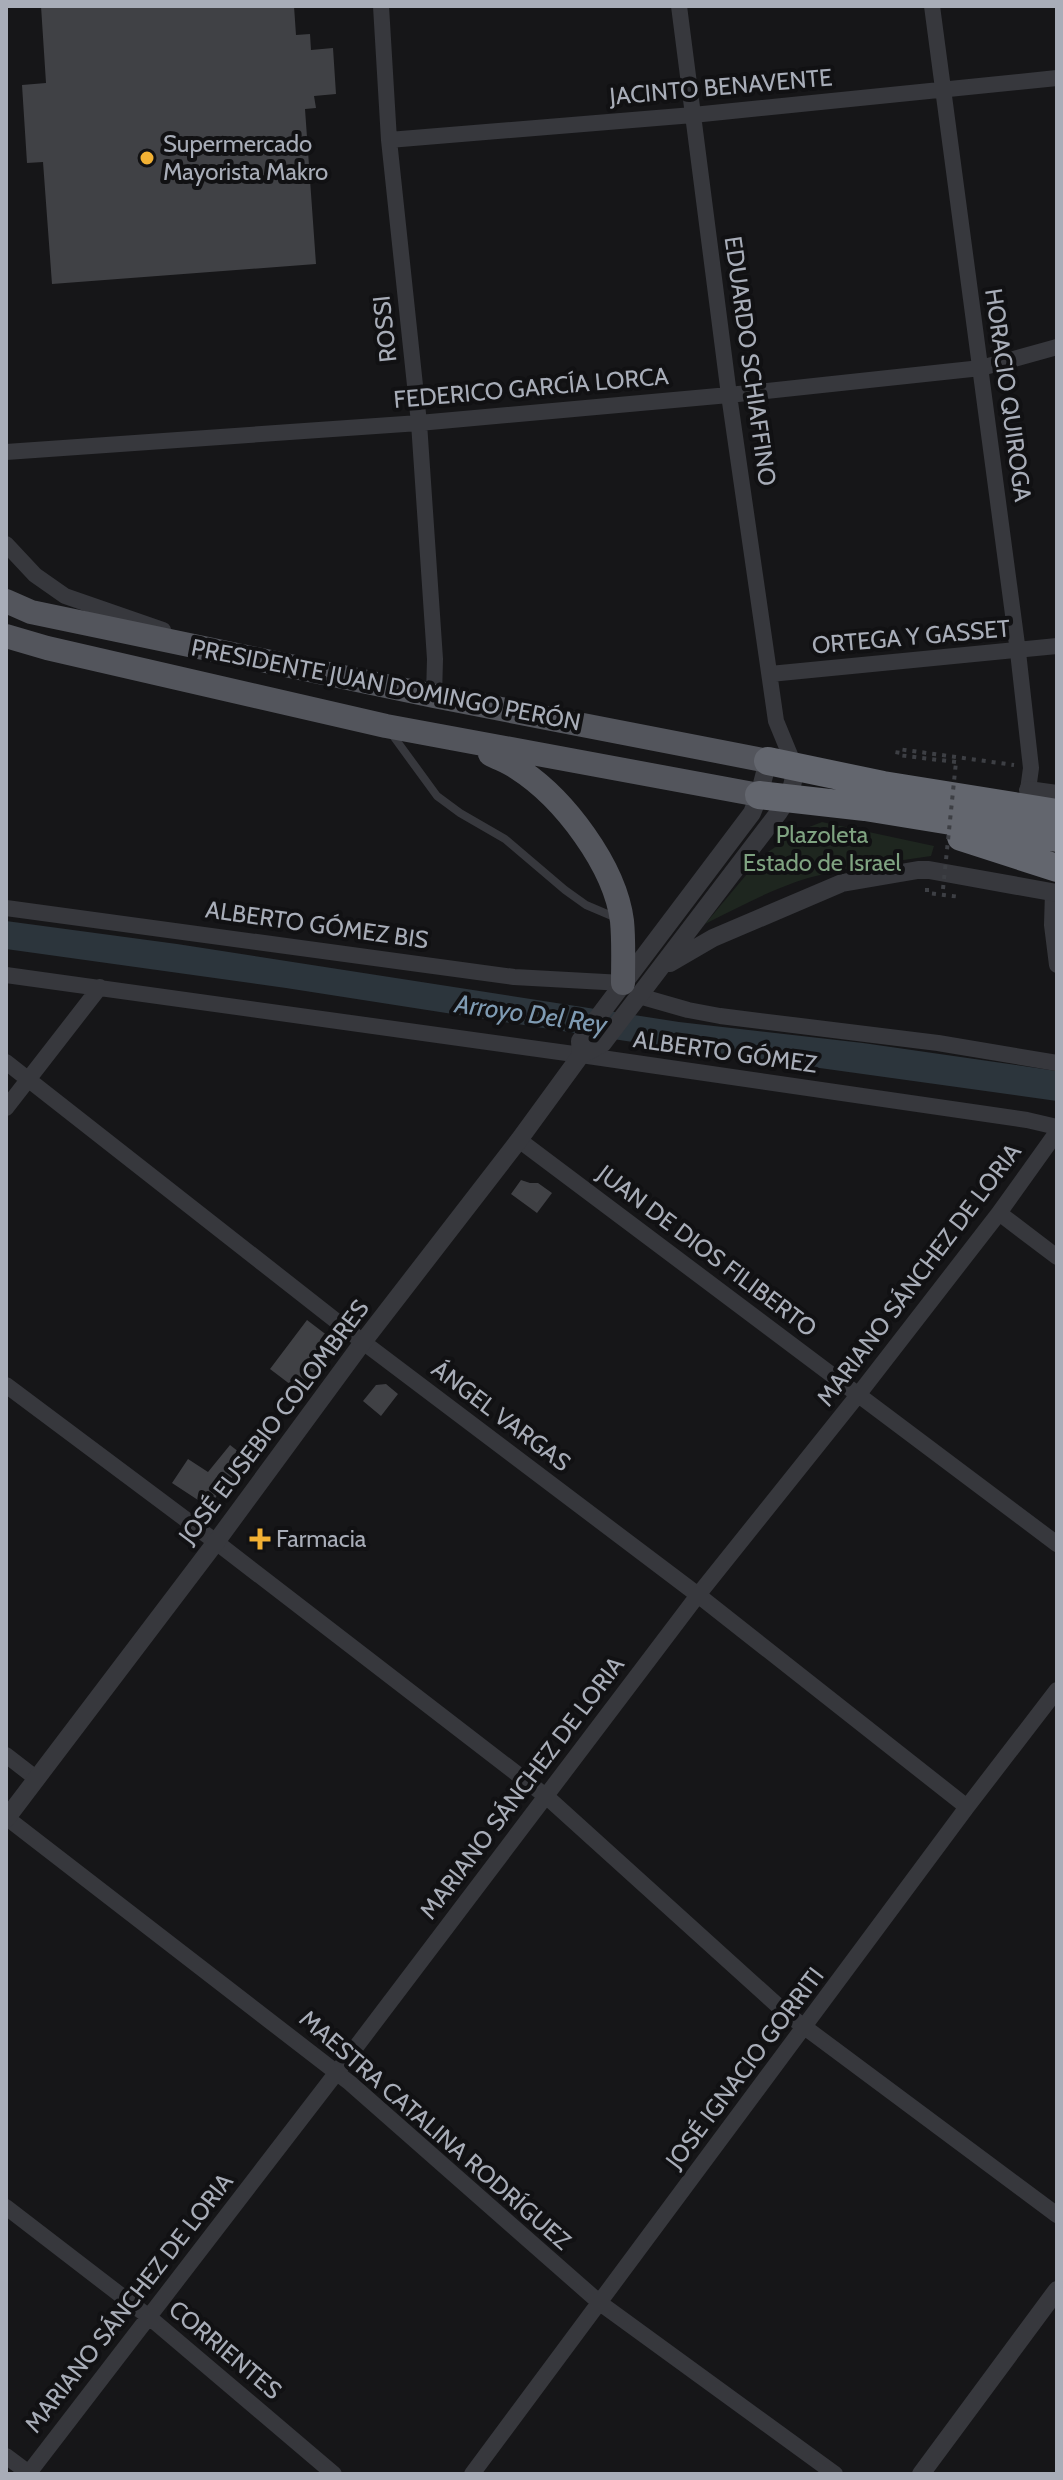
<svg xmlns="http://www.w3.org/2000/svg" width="1063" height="2480" font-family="Cabin,sans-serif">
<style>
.green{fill:#1e261f}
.water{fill:#2c353c}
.building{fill:#404145}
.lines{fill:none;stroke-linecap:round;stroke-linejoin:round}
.path{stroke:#3d3f44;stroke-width:4;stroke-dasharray:4 6;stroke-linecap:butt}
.service{stroke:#37383d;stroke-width:8}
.minor{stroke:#37383d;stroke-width:16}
.tertiary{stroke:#37383d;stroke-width:18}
.primary{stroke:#53555c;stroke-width:24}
.motorway{stroke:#63666e;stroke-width:28}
.path-bridge{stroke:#3d3f44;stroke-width:4;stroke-dasharray:4 6;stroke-linecap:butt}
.poi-dot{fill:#f2b134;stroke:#111113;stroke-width:3}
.labels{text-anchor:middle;stroke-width:8;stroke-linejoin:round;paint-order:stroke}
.street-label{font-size:24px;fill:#a8adb8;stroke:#111113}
.poi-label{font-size:24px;fill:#a8adb8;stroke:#111113;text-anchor:start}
.park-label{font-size:24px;fill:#7fa381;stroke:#111113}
.water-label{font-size:26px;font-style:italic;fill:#7f9bb3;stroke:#111113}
</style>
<rect width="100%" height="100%" fill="#161618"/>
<path class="green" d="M822,822l112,24 -3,10c-41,6 -83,11 -123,22 -36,11 -69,29 -103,46l57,-68 37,-25z"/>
<path class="water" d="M6,921l171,23 502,78 184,21 194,28v30l-431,-60 -340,-53 -280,-39z"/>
<path class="building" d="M41,6h253l2,29 14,-1 1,16 22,-2 3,46 -22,2 2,12 -11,1 11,155 -264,20 -9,-122 -16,1 -5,-78 24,-2z
M521,1180l9,3h8l14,10 -15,20 -26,-19z
M307,1320l21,16v19l-29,36 -29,-22z
M386,1384l12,10 -17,22 -18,-15 13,-16z
M230,1445l18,14 -19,22 -2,-1 -13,20 -13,2 -29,-19 16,-24 20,13z"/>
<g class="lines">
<path class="path" d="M956,762l-59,-7 1,-6 116,16
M927,888v5l34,4"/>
<path class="service" d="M391,733l46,63 23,17 45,26 60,51 21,15 33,14"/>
<path class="minor" d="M381,6l8,134 30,283 16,236 -1,37
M679,6l50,389 47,326 19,46
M932,6l86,646 13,116 -3,22
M389,140l304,-25 364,-37
M6,452l413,-29 310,-28 252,-27 76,-21
M6,544l29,31 30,21 98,34
M770,674l287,-28
M1053,892l-1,33 5,40
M6,908l508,69 109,6
M6,975l575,80 446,65 30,7
M639,996l49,14 32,6 218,27 119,20
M6,1062l357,280 335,253 269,212
M6,1108l94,-121
M519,1140l538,404
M999,1213l58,44
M6,1385l210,157 331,255 240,217 270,201
M6,1755l31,24
M7,1818l343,265 250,220 235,171
M6,2207l143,110 185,157
M6,2456l24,18
M28,2474l309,-402 361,-477 160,-200 141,-182 58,-81
M472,2474l495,-667 90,-117"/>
<path class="tertiary" d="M1028,790l29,4
M670,963l43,-25 129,-55 76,-13h11l128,23
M581,1055l-1,-14 172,-228 7,-18 9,-34
M6,1819l210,-277 147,-200 156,-202 62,-85 22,-12 176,-231c10,-15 15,-27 16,-45
M921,2474l136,-184"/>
<path class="primary" d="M6,601l25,11 403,84 334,65
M6,636l41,12 339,78 373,69
M490,754c9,5 19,8 27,14 47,30 98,98 105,153 2,20 1,42 1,62"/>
<path class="motorway" d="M768,761l115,24 174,28
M759,795l106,12 192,31
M961,837l96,31"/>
<path class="path-bridge" d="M943,889l13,-127"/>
</g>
<g class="poi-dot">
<circle cx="147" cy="158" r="8"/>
<path d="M256 1527h8v8h8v8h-8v8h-8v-8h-8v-8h8z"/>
</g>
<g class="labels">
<g class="street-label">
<text transform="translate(721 87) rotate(-5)" y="8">JACINTO BENAVENTE</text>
<text transform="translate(385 329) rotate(-96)" y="8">ROSSI</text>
<text transform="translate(750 361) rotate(82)" y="8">EDUARDO SCHIAFFINO</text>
<text transform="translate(531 388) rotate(-5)" y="8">FEDERICO GARCÍA LORCA</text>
<text transform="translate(1008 395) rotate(82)" y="8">HORACIO QUIROGA</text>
<text transform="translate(911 637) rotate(-5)" y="8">ORTEGA Y GASSET</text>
<text transform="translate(386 685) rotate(11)" y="8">PRESIDENTE JUAN DOMINGO PERÓN</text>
<text transform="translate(317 925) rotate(8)" y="8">ALBERTO GÓMEZ BIS</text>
<text transform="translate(725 1052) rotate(8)" y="8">ALBERTO GÓMEZ</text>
<text transform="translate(707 1251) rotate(37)" y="8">JUAN DE DIOS FILIBERTO</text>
<text transform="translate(919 1275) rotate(-53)" y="8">MARIANO SÁNCHEZ DE LORIA</text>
<text transform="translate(501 1416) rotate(37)" y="8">ÁNGEL VARGAS</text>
<text transform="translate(274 1422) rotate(-53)" y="8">JOSÉ EUSEBIO COLOMBRES</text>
<text transform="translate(522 1788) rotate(-53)" y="8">MARIANO SÁNCHEZ DE LORIA</text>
<text transform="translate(745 2068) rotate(-53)" y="8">JOSÉ IGNACIO GORRITI</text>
<text transform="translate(435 2130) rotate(41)" y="8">MAESTRA CATALINA RODRÍGUEZ</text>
<text transform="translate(129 2303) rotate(-52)" y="8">MARIANO SÁNCHEZ DE LORIA</text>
<text transform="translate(225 2350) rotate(40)" y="8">CORRIENTES</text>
</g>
<g class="poi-label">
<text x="163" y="152">Supermercado<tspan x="163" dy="28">Mayorista Makro</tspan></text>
<text x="276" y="1547">Farmacia</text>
</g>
<g class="park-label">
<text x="822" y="843">Plazoleta<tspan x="822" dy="28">Estado de Israel</tspan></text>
</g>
<g class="water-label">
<text transform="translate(531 1014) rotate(8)" y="9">Arroyo Del Rey</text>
</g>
</g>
<rect width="1063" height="2480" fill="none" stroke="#a8adb8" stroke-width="16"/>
</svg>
